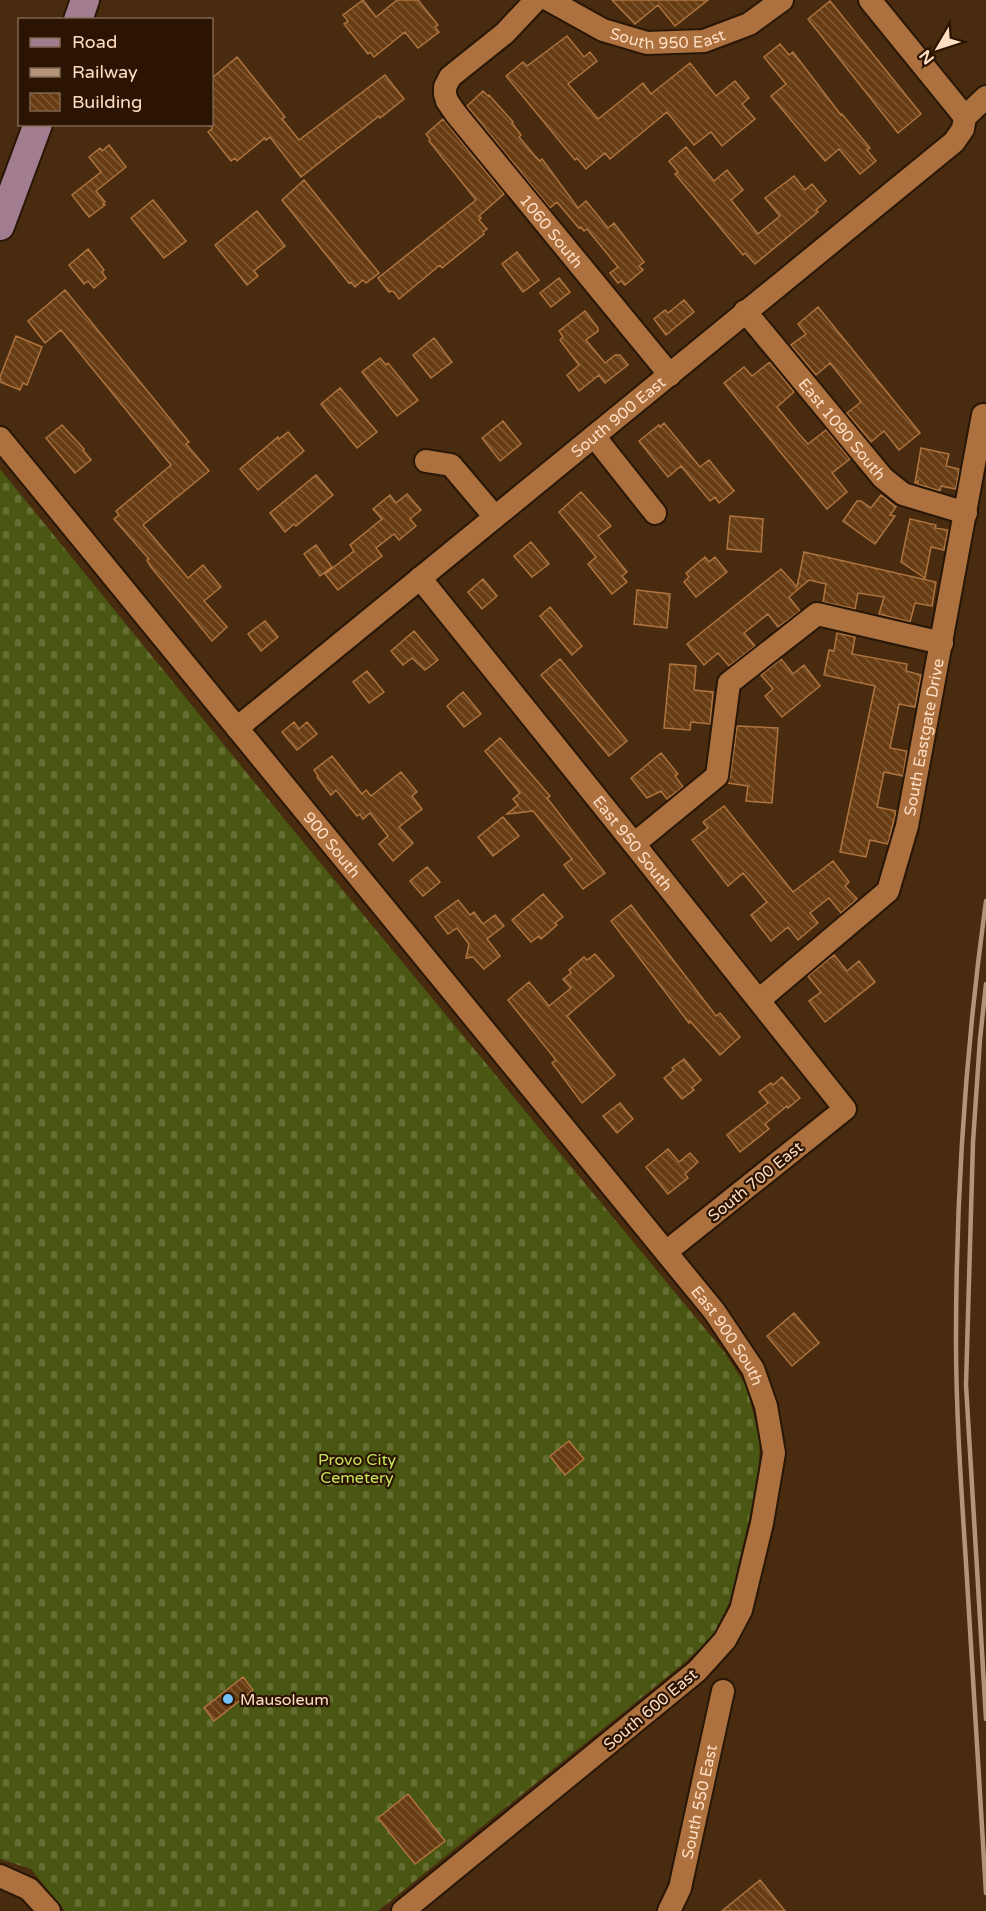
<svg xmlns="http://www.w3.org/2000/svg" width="986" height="1911" font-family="'Varela Round',sans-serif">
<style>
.cemetery{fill:url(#cemetery-stones)}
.building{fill:url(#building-back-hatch);stroke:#af7440;stroke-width:1.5}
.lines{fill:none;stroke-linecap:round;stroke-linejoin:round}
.minor-casing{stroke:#281606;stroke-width:26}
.major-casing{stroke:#281606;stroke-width:32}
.minor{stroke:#ac713e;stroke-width:22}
.major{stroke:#a27d90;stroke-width:28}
.rail{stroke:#b49479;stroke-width:4.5}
.poi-dot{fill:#73c1f6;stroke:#2b1401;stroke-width:2}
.labels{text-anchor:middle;stroke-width:4.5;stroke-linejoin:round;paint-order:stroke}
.street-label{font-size:16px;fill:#ffdec4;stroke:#2b1401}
.park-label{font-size:16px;fill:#c6e459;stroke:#2b1401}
.poi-label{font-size:16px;fill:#ffdec4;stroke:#2b1401;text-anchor:start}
</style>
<defs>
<pattern id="cemetery-stones" width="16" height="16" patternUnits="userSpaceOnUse" patternTransform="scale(1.5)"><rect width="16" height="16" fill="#4a5712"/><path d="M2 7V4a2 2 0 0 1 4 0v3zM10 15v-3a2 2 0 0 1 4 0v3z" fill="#656f33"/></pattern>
<pattern id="building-back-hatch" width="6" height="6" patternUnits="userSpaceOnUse" patternTransform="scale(1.5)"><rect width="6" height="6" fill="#683d13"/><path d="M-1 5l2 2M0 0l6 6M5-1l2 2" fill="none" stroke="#7f5934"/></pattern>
</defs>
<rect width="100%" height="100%" fill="#492b0f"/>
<path class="cemetery" d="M0,469l285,351 440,533 21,33 14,53 -2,41 -28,121 -18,36 -29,27 -305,247h-313l-34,-42 -31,-10z"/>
<path class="building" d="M363,0l13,17 21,-17h21l20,25 -3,2 4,5 -21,16 -13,-16 -31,25 -4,-5 -2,2 -24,-30 4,-3 -5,-6z
M612,0h96l-33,26 -17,-21 -23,19z
M830,1l91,113 -23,19 -90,-114z
M567,36l17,21 6,-5 7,9 -29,23 30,35 45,-36 8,11 39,-31 26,33 19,-15 14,17 -7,6 13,15 -33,27 -11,-14 -17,13 -27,-33 -57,47 -5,-6 -19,16 -9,-11 -2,2 -69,-84 17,-14 4,4z
M780,44l9,11 4,-3 48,63 1,-1 28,34 -3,2 9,11 -16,13 -21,-25 -14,12 -54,-65 15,-12 -22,-27z
M237,57l48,60 -3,2 17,21 86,-65 19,24 -24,19 -1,-2 -78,61 -31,-40 -4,3 -1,-2 -28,23 -2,-3 -4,3 -23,-29 4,-3v-51z
M483,91l5,5 1,-1 24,27 -1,1 9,12 -2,2 16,19 5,5 2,-2 36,49 8,-7 22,27 6,-5 30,39 -5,4 4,4 -18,15 -4,-4 -3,2 -8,-10 8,-6 -31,-38 -3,2 -3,-4 -2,1 -22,-26 -7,6 -83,-102z
M443,119l61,75 -25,22 2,2 -2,2 8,9 -4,3 1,2 -42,34 -2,-3 -41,34 -5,-7 -3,-1 -2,1 -11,-14 98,-78 -47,-59 1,-2 -4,-5z
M109,145l17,22 -30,24 9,11 -2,2 2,1 -16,12 -17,-22 29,-23 -12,-15 11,-9 2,3z
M686,147l28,34 13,-11 16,20 -12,10 27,34 22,-18 -15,-18 29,-22 11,14 7,-6 14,17 -10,9 2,2 -63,52 -10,-11 -2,2 -68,-81 3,-2 -9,-11z
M304,180l75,93 -13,10 -3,-3 -8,7 -4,-5 -2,1 -67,-83z
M153,200l33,41 -22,17 -33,-40z
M257,211l28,35 -31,25 4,5 -11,9 -32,-40z
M88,249l16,21 -2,2 4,6 -12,10 -6,-7 -4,3 -15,-19z
M517,252l22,28 -16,12 -21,-28z
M559,278l11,14 -19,15 -11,-14z
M65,290l124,152 -3,2 23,27 -66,54 45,53 15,-13 18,22 -17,14 23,26 -15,14 -61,-74 -4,-7 2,-1 -35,-40 5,-4 -3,-4 55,-46 -110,-135 -16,13 -17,-22z
M684,300l10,12 -28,23 -12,-16 11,-9 3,3z
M818,307l102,126 -21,17 -15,-19 -13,11 -24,-29 14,-11 -31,-39 -14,12 -25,-30 15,-11 -8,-10z
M585,311l13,17v3l-12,9 19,23 10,-8h5l8,10 -23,18 -6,-8 -20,16 -12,-16 12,-10 -19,-25 3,-3 -4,-6z
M16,336l26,11 -15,38 -4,-2 -3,7 -20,-8v-5z
M434,338l18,24 -21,16 -18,-23z
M380,358l6,7 2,-2 30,37 -21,16 -35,-44z
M770,362l24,30 -17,15 22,27 9,10 18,-14 24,29 -18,14 15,19 -20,17 -103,-126 20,-16 8,9z
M340,388l37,44 -20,16 -36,-44z
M503,421l18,23 -21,17 -18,-23z
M664,423l36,44 9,-7 25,31 -15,12 -4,-6 -5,4 -29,-35 -13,11 -29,-36 20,-16 1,2z
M62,425l22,24 -1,1 8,10 -16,13 -29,-35z
M288,432l16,19 -46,39 -18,-21 38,-32 1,2z
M921,448l28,6 -3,12 13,3 -3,20 -15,-3 -1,5 -23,-7 1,-3 -3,2z
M316,475l17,20 -37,31 -2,-2 -9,8 -15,-19z
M581,492l30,34 -13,10 29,36 -5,4 5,6 -15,12 -24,-30 8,-7 -37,-45z
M407,494l14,16 -11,9 6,7 -17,14 -5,-6 -18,14 6,8 -44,34 -13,-16 29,-23 -4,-6 32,-26 -9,-10 17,-14 6,8z
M881,495l15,12 -6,8 5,1 -20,28 -32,-23 14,-20h4l10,7z
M730,516l33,3 -2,33 -34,-3z
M910,519l26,6 -1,3 13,2 -4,20 -13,-3 -6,31 -24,-16z
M531,542l18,22 -17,13 -18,-21z
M316,545l16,22 -12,9 -16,-22z
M804,552l132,30 -4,24 -17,-3 -5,19 -31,-8 5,-17 -26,-4 -3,16 -32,-7 3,-18 -17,-4 -20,17 11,14 -22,16 -10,-13 -24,19 11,13 -26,20 -11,-13 -14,12 -17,-21 94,-75 16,18z
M705,557l4,5 6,-5 12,15 -31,25 -12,-15 5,-5 -3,-4z
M483,579l14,17 -15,13 -14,-17z
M637,590l33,4 -3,34 -33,-4z
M550,607l32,39 -10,9 -32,-39z
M265,621l13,16 -17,14 -13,-17z
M414,631l24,29 -13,10 -13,-12 -9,7 -12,-14z
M837,633l18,4 -3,17 55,10 -1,7 15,4 -6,32 -16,-3 -9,44 17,3 -4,25 -19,-4 -7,35 19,4 -8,33 -18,-4 -4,17 -26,-5 35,-166 -51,-11 5,-25 5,1z
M560,659l67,82 -18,15 -68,-81z
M781,659l12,15 11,-9 16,21 -38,31 -17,-21 8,-7 -12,-14z
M670,664l26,2 -2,24 19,2 -3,32 -19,-2 -1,8 -26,-2z
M367,671l17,21 -15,11 -16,-21z
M463,692l18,22 -17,13 -17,-21z
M294,722l5,7 8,-7 10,12 -20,16 -15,-18z
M737,726l41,2 -6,75 -26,-2 2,-15 -21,-3 3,-5z
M500,738l50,58 -3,2 58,75 -22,16 -19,-24 8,-6 -39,-48 -26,3 11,-9 -5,-6 7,-6 -35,-42z
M661,753l17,21 -3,2 8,11 -16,12 -6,-8 -14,7 -16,-20z
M332,756l30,38 4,-4 5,6 30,-24 16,20 -5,4 10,13 -23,18 14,16 -20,18 -14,-17 9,-8 -18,-23 -7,6 -3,-5 -3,2 -21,-26 -5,5 -14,-18 1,-1 -4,-6z
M724,806l69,86 40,-31 16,21 -4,4 12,13 -16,14 -12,-15 -19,15 8,10 -20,17 -10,-13 -17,14 -20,-26 16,-13 -24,-29 -15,13 -36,-46 16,-12 -5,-6z
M503,817l16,19 -26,20 -15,-19z
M427,867l13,15 -17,14 -13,-15z
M543,894l20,23 -8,6 2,2 -16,14 -2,-3 -8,6 -19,-22z
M458,900l12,15 4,-3 9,12 12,-9 9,11 -17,13 13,17 -16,13 -11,-12 -7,1 3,-14 -12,-16 -9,6 -13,-17z
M631,905l85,111 4,-3 20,24 -20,18 -30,-34 -1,2 -78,-102z
M595,954l19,22 -47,40 48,59 -33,28 -30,-40 4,-3 -48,-60 21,-18 20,24 22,-18 -8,-9 8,-6 -2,-3 15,-13 3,3z
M834,955l13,16 12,-10 16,21 -50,40 -16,-21 12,-9 -13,-16z
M684,1059l17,21 -9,8 2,2 -12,9 -18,-21 10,-8 -2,-2z
M782,1077l18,21 -12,10 -1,-2 -22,18 4,5 -29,23 -13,-17 41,-32 -9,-11 12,-9 2,2z
M620,1103l13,16 -16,14 -14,-17z
M668,1149l11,13 11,-9 8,9 -13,12 3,4 -20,16 -22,-27z
M794,1313l25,30 -27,23 -25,-30z
M569,1441l15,18 -19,16 -15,-19z
M243,1677l10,13 -39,31 -10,-13z
M408,1794l37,47 -30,23 -37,-46z
M760,1880l25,31h-63z"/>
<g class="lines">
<defs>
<g id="minor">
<path id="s1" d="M536,0l-31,33 -55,44 -5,10v7l2,7 9,13 214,261"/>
<path id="s2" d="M549,0l54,30 44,13 57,-2 45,-17 33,-24"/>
<path d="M870,0l95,117"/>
<path id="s3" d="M745,311l138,167 20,16 63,19"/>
<path d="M594,436l61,77"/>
<path id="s4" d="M0,438l714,873 39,58 13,37 8,47 -12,70 -21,87 -16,30 -28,31 -294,240"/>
<path d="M426,461l25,4 44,52"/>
<path id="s5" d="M420,578l214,266 211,265 -179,143"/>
<path id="s6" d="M237,728c240,-194 477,-392 717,-586l9,-13 2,-12 21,-20"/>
<path d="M634,844l83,-68 12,-93 88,-69 125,29"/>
<path id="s7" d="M759,1000l129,-109 19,-65 76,-411"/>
<path d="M0,1876l29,13 20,22"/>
<path id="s8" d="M669,1911l11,-23 43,-197"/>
</g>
<path id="major" d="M78,20l7,-20
M0,226l38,-102"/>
</defs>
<use href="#minor" class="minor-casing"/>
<use href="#major" class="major-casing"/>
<use href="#minor" class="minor"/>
<use href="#major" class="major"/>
<path class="rail" d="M986,901c-20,145 -30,292 -30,439 0,79 6,159 11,239 6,105 13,210 19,314
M986,984l-6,55 -7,103 -7,243 20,334"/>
</g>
<circle class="poi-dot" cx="228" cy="1699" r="6"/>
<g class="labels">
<g class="street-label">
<text dy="6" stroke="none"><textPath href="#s2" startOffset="128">South 950 East</textPath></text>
<text dy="6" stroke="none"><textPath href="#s1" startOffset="308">1060 South</textPath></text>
<text dy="6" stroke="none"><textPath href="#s6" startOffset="492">South 900 East</textPath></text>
<text dy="6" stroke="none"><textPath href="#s3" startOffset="153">East 1090 South</textPath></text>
<text dy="6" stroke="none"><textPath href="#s7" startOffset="327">South Eastgate Drive</textPath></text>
<text dy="6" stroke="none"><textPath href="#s5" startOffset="340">East 950 South</textPath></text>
<text dy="6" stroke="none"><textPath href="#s4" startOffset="525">900 South</textPath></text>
<text transform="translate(755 1181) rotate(-39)" y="6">South 700 East</text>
<text dy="6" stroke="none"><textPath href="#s4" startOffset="1156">East 900 South</textPath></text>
<text transform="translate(650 1709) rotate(-40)" y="6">South 600 East</text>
<text dy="6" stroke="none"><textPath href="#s8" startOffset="114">South 550 East</textPath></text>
</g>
<g class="park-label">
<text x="357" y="1465">Provo City<tspan x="357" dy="18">Cemetery</tspan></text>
</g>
<g class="poi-label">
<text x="240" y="1705">Mausoleum</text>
</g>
</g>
<rect x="18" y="18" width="195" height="108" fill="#2b1401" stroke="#80654f" stroke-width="1.5"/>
<rect x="30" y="38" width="30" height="9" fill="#a27d90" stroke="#80654f" stroke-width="1.5"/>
<text x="72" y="48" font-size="18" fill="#ffdec4">Road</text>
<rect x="30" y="68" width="30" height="9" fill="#b49479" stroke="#80654f" stroke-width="1.5"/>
<text x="72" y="78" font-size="18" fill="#ffdec4">Railway</text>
<rect x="30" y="93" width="30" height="18" fill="url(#building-back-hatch)" stroke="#80654f" stroke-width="1.5"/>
<text x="72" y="108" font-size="18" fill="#ffdec4">Building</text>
<g transform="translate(938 48) rotate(231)" stroke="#2b1401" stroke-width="4.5" paint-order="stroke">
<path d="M0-4.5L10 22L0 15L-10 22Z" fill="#ffdec4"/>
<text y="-9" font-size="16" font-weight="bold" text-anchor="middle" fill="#ffdec4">N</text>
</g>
</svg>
